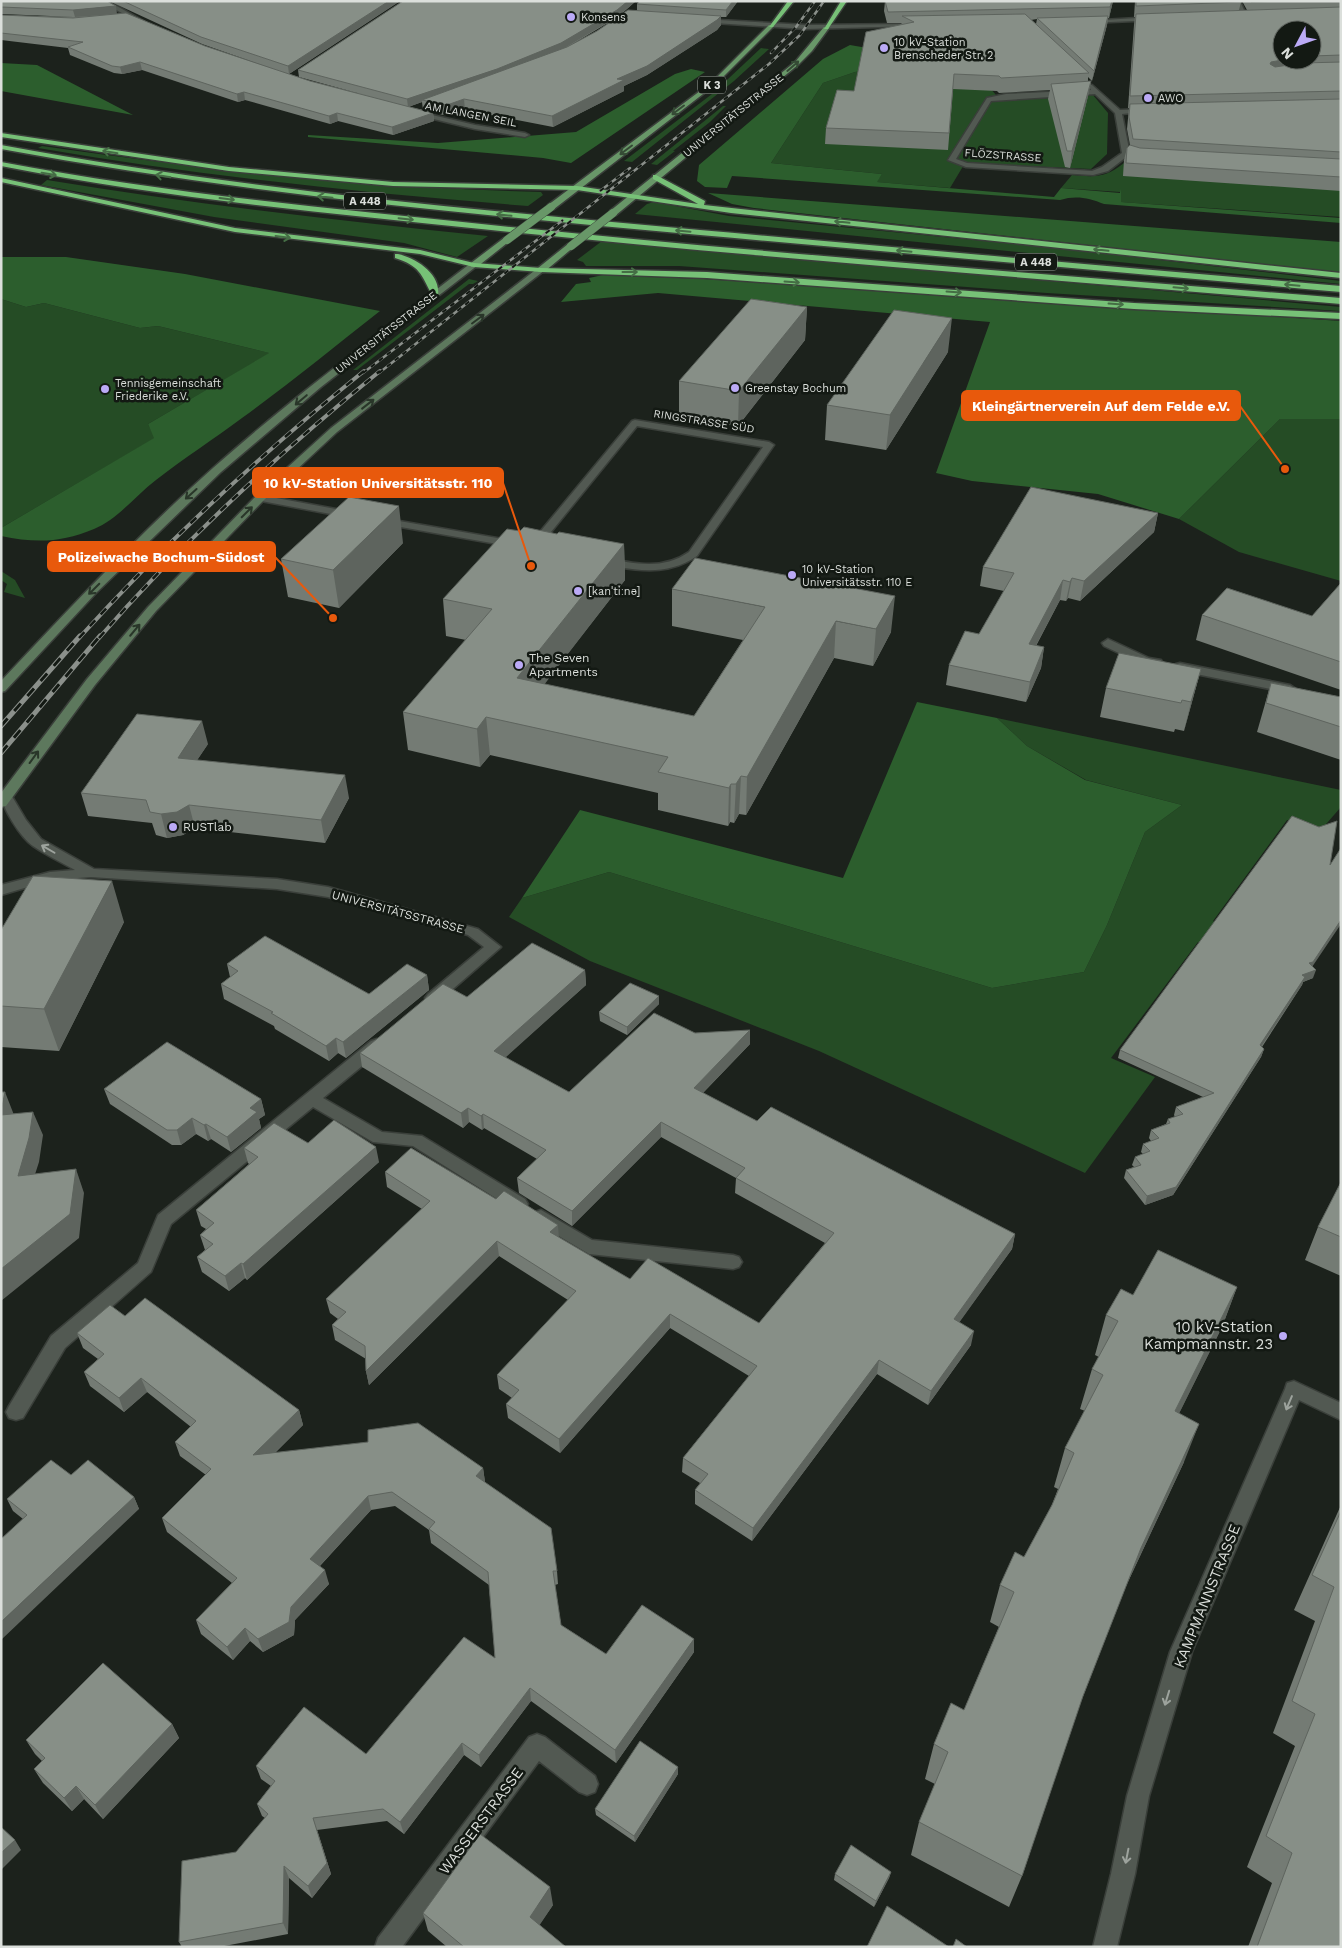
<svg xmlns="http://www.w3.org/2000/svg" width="1342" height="1948" font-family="'Work Sans',sans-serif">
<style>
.green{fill:#254c25}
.forest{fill:#2c5e2d}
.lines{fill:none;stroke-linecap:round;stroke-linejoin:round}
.street-casing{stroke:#3a3f3a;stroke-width:3}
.secondary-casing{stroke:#3a3f3a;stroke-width:3}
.primary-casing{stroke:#3a3f3a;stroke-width:3}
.highway-casing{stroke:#3a3f3a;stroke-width:3}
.street{fill:#525952;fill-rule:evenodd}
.secondary{fill:#5d785d;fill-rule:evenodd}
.primary{fill:#689768;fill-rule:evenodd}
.highway{fill:#77c177;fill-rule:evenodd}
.rail-far2-casing{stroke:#8b908b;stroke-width:2.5}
.rail-far1-casing{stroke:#8b908b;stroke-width:4}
.rail-casing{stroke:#8b908b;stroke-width:5}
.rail-far2{stroke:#131913;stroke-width:2;stroke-dasharray:5;stroke-linecap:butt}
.rail-far1{stroke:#131913;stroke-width:2.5;stroke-dasharray:8;stroke-linecap:butt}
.rail{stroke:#131913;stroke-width:3;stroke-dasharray:10;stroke-linecap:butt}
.primary-bridge-casing{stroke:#3a3f3a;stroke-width:9;stroke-linecap:butt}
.primary-bridge{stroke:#689768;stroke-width:8}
.wall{fill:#747b74;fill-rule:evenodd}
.shaded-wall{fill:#5e645e}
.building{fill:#878f87;stroke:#5e645e}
.oneway{stroke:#354b35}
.oneway2{stroke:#456d45}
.oneway3{stroke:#293629}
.oneway4{stroke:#9da39d}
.poi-dot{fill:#bbaaf6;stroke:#131913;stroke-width:2}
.labels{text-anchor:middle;stroke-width:5;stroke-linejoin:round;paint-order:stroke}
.far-poi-label{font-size:11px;fill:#dbdfdb;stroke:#131913;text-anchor:start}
.shield{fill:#131913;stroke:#9fa49f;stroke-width:1}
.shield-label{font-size:11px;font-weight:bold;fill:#dbdfdb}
.far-street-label{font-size:11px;fill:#dbdfdb;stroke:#131913}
.poi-label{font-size:12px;fill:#dbdfdb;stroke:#131913;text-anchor:start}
.street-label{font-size:12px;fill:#dbdfdb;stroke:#131913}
.near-poi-label{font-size:15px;fill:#dbdfdb;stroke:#131913;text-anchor:end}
.near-street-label{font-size:15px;fill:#dbdfdb;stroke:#131913}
.leader{fill:none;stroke:#e8590c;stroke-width:2}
.callout-dot{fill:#e8590c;stroke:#131913;stroke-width:2}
.callout{fill:#e8590c;stroke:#e8590c;stroke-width:2}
.callout-label{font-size:14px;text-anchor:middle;font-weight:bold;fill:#fff}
</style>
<rect width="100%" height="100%" fill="#1c221c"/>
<path class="green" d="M761,48l8,1 -35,32 -102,81 -8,-1 88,-67z
M898,66l76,3 27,32 92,-6 15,18 -1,41 -16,15 -126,-6 -15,25 -74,-6 6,-8 -111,-11 52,-80 32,-11z
M723,106h3l-16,16 -37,29h2l-18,14 -6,-1z
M42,146c166,24 331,42 499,46l2,3 -15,11c-164,-13 -327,-30 -490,-58z
M1124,163l217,9v45l-221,-15v-10l-59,-4 11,-13c24,2 33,3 52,-12z
M47,180c146,24 293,41 441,56l-31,21 -53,-14 -190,-26 -173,-32z
M654,202l75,14 327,32 285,33v3l-706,-70 12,-10z
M602,241l739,66v4l-294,-18 -368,-27h-93l-3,-4 -6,-2z
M469,279l9,2 -5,3h-4l-112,86h-4z
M1,299l25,8 18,-4 96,25 18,-2 112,27 -122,71 7,14 -154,90z
M1280,419h61v162l-102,-29 -60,-33z
M1,571l14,9 10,18 -21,-6 3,-8 -6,-4z
M997,718l344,72v17l-21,24 -33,-11 -74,101 33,14 -15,20 -33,-13 -87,116 44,19 -70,96 -266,-122 -229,-90 -81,-44 13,-19 87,-26 383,116 92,-16 23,-47 38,-93 37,-27 -96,-25 -59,-34z"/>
<path class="forest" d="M850,45l46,8 2,13 -43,6 -32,11 -52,80 111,11 -5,8 177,15 7,-9 59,5 1,-4v13l220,16v5l-237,-19c-15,-6 -28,-9 -44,-4l-328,-24 -5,12 -22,-1 -8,-6 2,-16 124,-106z
M1,63l36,2 96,50 -132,-24z
M691,69l14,3 -134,91 -28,-5 -235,-21v-2l130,8 138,-11 99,-58z
M708,193l633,49v31l-587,-65 -22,-4z
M1,257h65l119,17 195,37c-46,36 -91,73 -138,107 -28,21 -58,40 -86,62 -21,16 -38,39 -62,49 -33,14 -59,14 -93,7v-8l153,-90 -6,-14 121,-71 -111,-27 -18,2 -96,-25 -18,4 -25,-8z
M603,275l101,4 637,42v98h-61l-101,100 -81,-25 -126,-13 -36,-8 54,-151 -332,-29 -97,9 15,-18 15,-2 -2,-4z
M917,702l80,16 30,28 58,34 97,25 -37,27 -38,93 -23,47 -92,16 -383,-116 -87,26 58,-88 263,68z"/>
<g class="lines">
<defs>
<path id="street" d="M100,1h8l37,21 -5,1z
M1234,1h6l7,16h-4z
M1155,17l2,3 -69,3 -3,-2z
M701,19l105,6 106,-1 3,2 -109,3 -107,-7z
M1088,85h4l28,25 27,-1 3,2 -28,3 8,40 -22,17 -15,4 -127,-8 -18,-7 39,-62 19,-4 85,-4zM1095,94l20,19 7,40 -20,14 -10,4 -125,-8 -11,-4 35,-58z
M415,111l60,14 50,8 4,2 -4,2 -50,-8 -62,-15z
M635,420l134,22 5,3 -77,111c-25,17 -50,16 -79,11 -6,-1 -13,-2 -18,-6l6,-3c30,6 57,12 83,-6l74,-105 -126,-21 -99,122h-8v-4l102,-123z
M260,495l92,17 5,3 -5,3 -96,-18 -1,-2z
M382,518l132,23 5,3 -5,3 -136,-24 -1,-2z
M1108,639l41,19 12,2 2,3 -6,4 -15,-3 -38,-18 -2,-3z
M1180,663l110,22 6,4 -6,4 -114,-23 -2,-3 2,-3z
M5,792l5,1 16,27 15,19 53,30 183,10 51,8 150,42 23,18 -63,55h-10l-3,-4 3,-4 56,-47 -16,-12 -140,-38 -51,-8 -186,-12 -40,3 -50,15v-10l49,-13 25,-2c-14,-8 -29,-15 -42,-24 -12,-8 -32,-39 -32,-53z
M377,1039l6,2 2,4 -2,4 -60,49 59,34 40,4 103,63 3,5 -3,5 -6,2 -6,-2 -100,-63 -40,-4 -60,-35 -142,117 -20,48 -86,76 -42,70 -7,2 -7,-2 -3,-6 3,-6 42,-70 87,-73 20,-48 213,-174z
M541,1210l51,30 141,15 6,2 3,5 -3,5 -6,2 -144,-15 -54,-32 -3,-5 3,-5z
M1294,1381l47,22v17l-42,-20 -107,252 -43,144 -14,78 -18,73h-24l18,-73 16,-78 43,-144 115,-263 2,-6z
M537,1734l8,3 50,39 3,8 -3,8 -8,3 -8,-3 -40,-31 -137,186h-27l3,-9 151,-201z"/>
<path id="secondary" d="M471,263l7,2 -157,122 -100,85 -125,121 -91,98 -4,1v-11c69,-73 137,-146 212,-213 82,-73 171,-138 258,-205z
M538,268l7,2 -208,162 -73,68 -108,111 -61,74 -89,121 -5,1v-14l86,-114 61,-72 108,-111 75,-68z"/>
<path id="primary" d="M769,25l5,1 -58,58 -162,125h-6v-4l164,-123z
M824,27l5,1 -17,23 -13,13 -183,151h-6v-4l185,-149z
M504,238l7,2 -34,27h-6v-4z
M568,244l7,2 -31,26h-6v-4z"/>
<path id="highway" d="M788,1h6l-21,26h-4z
M841,1h6l-19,28h-4z
M1,133l228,34 164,15 184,4 121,18 -45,-25v-4h3l49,26 -1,4 637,68v5l-610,-65 -154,-23 -184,-4 -164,-15 -228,-34z
M1,145c232,43 465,64 699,85 214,19 427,38 641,56v6c-214,-19 -427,-38 -641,-57 -234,-21 -467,-43 -699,-86z
M1,162c162,31 326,46 490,63 283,29 566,50 850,73v6c-284,-24 -567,-45 -850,-74 -164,-17 -328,-32 -490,-64z
M1,178l234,50 185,22 54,13 67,5 166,4 427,31 207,10v6l-207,-10 -427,-31 -166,-6 -67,-5 -54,-13 -185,-22 -234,-50z
M398,254c18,4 43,20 40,41h-6c-11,-21 -12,-29 -37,-37v-4z"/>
</defs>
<use href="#street" class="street-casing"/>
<use href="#secondary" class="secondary-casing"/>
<use href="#primary" class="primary-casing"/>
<use href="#highway" class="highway-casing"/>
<use href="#street" class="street"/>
<use href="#secondary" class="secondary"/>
<use href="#primary" class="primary"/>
<use href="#highway" class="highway"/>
<defs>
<path id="rail-far2" d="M771,53l25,-26 19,-26
M600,191l30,-23
M363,373l200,-153
M379,373l390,-309 31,-29 24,-34"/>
<path id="rail-far1" d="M79,638c88,-97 183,-185 285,-267
M99,638c85,-98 180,-185 281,-267"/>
<path id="rail" d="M1,726l79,-90
M1,753l99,-117"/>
</defs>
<use href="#rail-far2" class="rail-far2-casing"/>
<use href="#rail-far1" class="rail-far1-casing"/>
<use href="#rail" class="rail-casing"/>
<use href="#rail-far2" class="rail-far2"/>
<use href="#rail-far1" class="rail-far1"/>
<use href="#rail" class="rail"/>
<defs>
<path id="primary-bridge" d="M507,240l44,-33
M571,246l42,-33"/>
</defs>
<use href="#primary-bridge" class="primary-bridge-casing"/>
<use href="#primary-bridge" class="primary-bridge"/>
</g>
<path class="wall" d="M1,1l116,13 88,32 74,25 -77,-27 -93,-43h291l-111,73 21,7 47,12 -58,-16 -1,-7 338,-69 -18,16 19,-7v-6l3,-3h98l-12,16h-5v8l-4,5 -70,45 -23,11v5l-71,36 -88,-17 -17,6 -18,-4 3,1 1,8 -41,14 -55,-14 -8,3 -85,-24 -7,2 -96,-32 -20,4 -8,-1 -44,-18 -2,-7 -67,-8v-25l74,2 -74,-3zM616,18l-19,13 -26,14zM422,102l1,8 -14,-3 2,-1z
M885,1h228l-4,17h-1l-1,7 -15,56 -4,-4v4h3l-3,15 -18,72 -5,-1 -17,-68 2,-9 -51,3 -2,-2 -44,-2 -5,61 -123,-6 1,-16 28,-37 47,-67 1,-1h-15l-3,-12zM1037,19l-1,5 -5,-4z
M1135,1h105l1,1 -2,8h8l-5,-9h99v190l-218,-15 1,-16 3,-12 3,-3 -3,-16 2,-21h-1l6,-83 1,-8h-1zM1312,30v30h-30z
M807,307l-2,33 -67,86 -59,-10v-35z
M948,352l-62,98 -61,-10 2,-35z
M1158,513l-4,19 -74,69 -12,-3 -2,3 -6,-1 -24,46 8,1 -3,21 -15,34 -80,-17 3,-20 30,-31 25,-43 -24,-5 3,-19z
M520,531l37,3 67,10 1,36 -81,104 150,32 49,-76 -71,-14v-37l219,43 -18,34 -39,-8 -88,157 -7,-1 -5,9 -4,-1 -2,4 -70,-16v-17l-168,-38 -10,12 -72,-17 -5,-38 63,-72 -20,-4 -3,-37z
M403,543l-64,65 -51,-11 -7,-38z
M1341,583v107l-145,-50 6,-25 110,1z
M1201,669l-17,62 -9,-2 -1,3 -74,-15 6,-29z
M1271,683l70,14v63l-84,-28z
M208,744l-11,16 152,38 -24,45 -130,-15 -12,7 -16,3 -11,-3 -4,-12 -64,-7 -7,-23z
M1330,865l-18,102 1,11 -10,4 -1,3 -40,62 2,2 -3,8 -88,138 -28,10 -21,-27 2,-8 8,-3 -2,-2 3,-8 8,-3 -2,-2 2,-8 8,-3 -2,-3 2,-8 15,-6 2,-5 7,-2 -1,-2 2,-8 27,-10 -85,-39 2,-8z
M124,922l-65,129 -58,-4v-117z
M227,964l142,30 58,-19 2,15 -83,68 -8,-5 -9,8 -54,-32 -1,-3 -50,-27 -3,-15 9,-7z
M585,970l1,15 -81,72 64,35 126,-59 55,11 -47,49 54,28 258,113 -3,15 -53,73 12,23 -43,60 -51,-31 -125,167 -57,-37v-14l5,-7 -18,-11 1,-14 66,-82 -79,-48 -110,125 -52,-35 -2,-14 6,-6 -13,-9 -2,-14 71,-75 -69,-44 -130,129 -3,-14v-12l-31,-19 -3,-15 6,-6 -8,-6 -4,-14 96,-90 -35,-22 -2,-15 174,66 71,41 129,44 66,-80 -90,-50 1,-15 -75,-41 -89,89 -53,-33 -2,-15 20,-19 -53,-31 -2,2 -13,-8 -6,6 -101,-61 -2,-14 107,-56z
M659,996v8l-32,31 -27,-14 -1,-9z
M104,1089l157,10 4,16 -6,4 2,9 -30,24 -20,-13 -3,2 -12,-7 -15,11h-9l-62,-41z
M308,1143l71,19 -132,118 -2,-2 -16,13 -27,-19 -5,-15 8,-7 -5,-15 6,-6 -5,-3 -5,-16 53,-46 -1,-1 -4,-15z
M1341,1182v94l-36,-16 13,-33z
M1237,1287l-15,40 -43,86 5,49 -58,124 -46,118 -58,172 -13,31 -98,-52 8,-33 16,-38 -10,-5 9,-35 30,-34 35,-83 -9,-5 10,-37 24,-28 28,-52 6,-16 -4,-2 11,-39 20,-37 -5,-2 12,-40 7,-12 -4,-2 11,-40 27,-20z
M125,1316l174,94 4,15 -28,28 208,15 2,14 72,89 1,13 -3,1 6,40 45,29 88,-2 -78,111 -85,-62 -50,66 -17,-12 -60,79 -17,-13 -70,9 14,44 -19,24 -23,-20 -1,56 -69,13h-37l-3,-5 57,-90 29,-34 -3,-2 -5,-12 14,-18 -10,-7 -5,-13 110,-12 129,-96 -6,-73 -58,-42 -2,-13 -34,-24 -24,4 -51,56 9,18 -34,36 -1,15 -31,17 -13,-11 -17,19 -32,-26 -5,-14 36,-37 -65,-51 -5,-14 44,-43 -26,-19 -5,-14 16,-15 -44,-35 -23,20 -34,-26 -6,-14 14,-13 -15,-11 -6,-15z
M71,1475l63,22 5,12 -116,10 -10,-8 -6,-12z
M1341,1505v442h-93l24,-64 -25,-16 48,-121 -22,-13 42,-112 -21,-11z
M172,1724l7,14 -76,81 -19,-20 -12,12 -29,-28 -9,-14 8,-8 -7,-7 -9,-14z
M678,1767v7l-43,68 -39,-27 -1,-6z
M891,1872l-2,6 -15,29 -40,-27 1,-6z
M553,1905l-14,20 27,22h-119l-19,-16 -5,-18z"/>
<path class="shaded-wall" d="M389,1h11l-111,73 -1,-8z
M628,1h8l-19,16 -56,33 -139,50v2l-14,5 -1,-8z
M733,1h5l-12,16v-7z
M1112,1h1l-4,17 1,-11z
M116,6l1,8 -42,3 -2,-7z
M721,16v9l-4,5 -70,45 -23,11v5l-71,36 -1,-11 65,-37z
M1108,16l-1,9 -15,56 2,-10z
M1282,60h20l-2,7 -31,6 1,-9 1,-2z
M140,62l2,8 -20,4 -2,-7z
M1091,81l-3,15 -18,72 2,-17z
M244,92l1,8 -7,2 -1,-8z
M464,99l1,11 -17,6 -1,-11z
M337,113l1,8 -8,3 -1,-8z
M433,113l1,8 -41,14 -1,-8z
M807,307l-2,33 -67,86 1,-35z
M952,318l-4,34 -62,98 4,-35z
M399,506l4,37 -64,65 -6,-38z
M1158,513l-4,19 -74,69 4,-20z
M624,544l1,36 -105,136 -3,-38z
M1072,578l-4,20 -2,3 4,-19z
M1063,580l-3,20 -34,64 3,-20z
M895,596l-4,36 -18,34 3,-37z
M836,621l-2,37 -88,157 1,-38z
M1044,647l-3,21 -15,34 4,-20z
M1201,669l-8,29 -9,33 7,-29z
M486,717l4,38 -10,12 -3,-38z
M202,721l6,23 -24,36 -6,-22z
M345,775l4,23 -24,45 -4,-23z
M741,776l-2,38 -5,9 2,-39z
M731,784l-1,38 -2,4 1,-38z
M189,805l6,23 -12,7 -16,3 -6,-24z
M112,881l12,41 -65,129 -15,-42z
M1341,920v4l-31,46 -1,-7z
M585,970l1,15 -90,81 -2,-15z
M1316,970l-3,8 -10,4 -1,3 -45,68 3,-8 42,-70z
M427,975l2,15 -83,68 -3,-16z
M659,996v8l-32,31v-8z
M750,1030v14l-56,58v-14z
M336,1038l2,15 -9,8 -3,-15z
M1264,1049l-3,8 -88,138 -28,10 2,-9z
M5,1092l9,23 -13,2v-5z
M261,1099l4,16 -6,4 2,9 -30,24 -4,-15 23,-29z
M468,1108l1,14 -6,6 -2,-15z
M33,1112l10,23 -4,27 -12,37 -9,-23z
M483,1114l1,14 -2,2 -1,-14z
M192,1118l4,16 -15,11 -4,-15z
M661,1122v15l-89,89v-15z
M206,1124l5,15 -3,2 -4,-16z
M376,1147l3,15 -132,118 -4,-16z
M76,1169l8,24 -5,45 -78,63v-32z
M558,1225l1,14 -9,-7z
M1015,1234l-3,15 -61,85 3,-15z
M497,1241l2,15 -130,129 -3,-14z
M241,1263l4,15 -16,13 -4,-15z
M1237,1287l-15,40 -61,123 14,-39z
M670,1314v14l-110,125 -1,-14z
M974,1331l-3,14 -43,60 3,-14z
M879,1360l-2,14 -125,167 1,-13z
M141,1378l6,14 -23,20 -5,-14z
M299,1410l4,15 -45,44 -5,-14z
M1199,1424l-15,38 -58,124 15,-38z
M483,1468l2,14 -9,-6z
M368,1496l3,14 -57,62 -4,-13z
M134,1497l5,12 -138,131v-18z
M325,1570l4,14 -34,36 -1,15 -31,17 -5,-13 33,-32z
M245,1628l5,13 -17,19 -6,-13z
M694,1639v13l-78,111 -1,-13z
M530,1688l1,13 -50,66 -2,-12z
M172,1724l7,14 -76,81 -8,-14z
M462,1743l2,12 -60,79 -4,-12z
M678,1767v7l-43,68 -1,-6z
M76,1786l8,13 -12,12 -8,-13z
M313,1818l18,56 -19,24 -4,-12z
M15,1840l6,10 -20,20v-17z
M284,1866l5,12 -1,56 -5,-11z
M891,1872l-2,6 -15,29 2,-6z
M550,1887l3,18 -20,30 -3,-18z"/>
<path class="building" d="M1,1h106l9,5 -43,4 -72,-3z
M123,1h266l-101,65 -87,-29z
M403,1h225l-11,9 -56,33 -64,26 -90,30 -109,-29z
M640,1h93l-7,9 -89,-6z
M885,1h227l-2,6 -222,5z
M1136,1h104l1,1 -105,4z
M1251,1h33l-33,1z
M1341,7v48l-29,1v-26h-30v30l-11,2 -1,2 5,3 28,-4 38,-1v29l-211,5 6,-82z
M628,10l93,6 -4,4 -70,46 -30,13 7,1 -72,36 -88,-17 -17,6 -25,-5 145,-53 30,-16z
M126,13l79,33 105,35 123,32 -41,14 -55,-14 -8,3 -85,-24 -7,2 -97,-32 -20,5 -8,-1 -44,-19 15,-5 -82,-9v-18l72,3z
M1025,14l64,59 -88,5 -2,-2 -45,-2 -5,59 -123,-5 11,-38 17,1 12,-59 48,-10 -12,-6z
M1108,16l-14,55 -57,-53z
M1091,81l-19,70h-5l-16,-67z
M1341,99v53l-208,-13 -4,-22 1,-13z
M1130,145l10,3 201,11v18l-215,-14 1,-15z
M751,299l56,8 -68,84 -60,-10z
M894,310l58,8 -62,97 -63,-10z
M1031,487l127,26 -74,68 -12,-3 -2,4 -7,-2 -34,64 15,3 -14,35 -81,-17 16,-34 14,3 35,-61 -31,-6z
M349,497l50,9 -66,64 -52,-11z
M524,527l33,7 2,-2 65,12 -107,134 177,38 71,-109 -93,-18 23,-31 200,38 -19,33 -40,-8 -89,156 -6,-1 -5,8h-5l-2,4 -71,-16 10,-15 -182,-40 -9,12 -74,-17 89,-103 -49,-10 64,-70 13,2z
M1341,583v79l-139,-47 25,-27 85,28z
M1119,653l82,16 -10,33 -9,-2 -1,3 -75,-15z
M1271,683l70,14v30l-75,-24z
M137,714l65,7 -24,37 167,17 -24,45 -132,-15 -12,7 -16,2 -11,-2 -4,-12 -65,-7z
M1292,816l27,11 18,-6 -7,44 11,-17v72l-28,42 -4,1 7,7 -14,5 3,2 -45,68 4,4 -88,138 -29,9 -21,-26 15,-5 -6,-8 15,-6 -7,-7 16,-6 -8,-8 19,-7 -2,-4 15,-5 -7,-7 38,-14 -94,-43z
M33,876l79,5 -68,128 -43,-3v-76z
M265,936l104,58 38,-30 20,11 -84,67 -7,-4 -10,8 -55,-33 2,-1 -52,-28 17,-13 -11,-7z
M532,943l53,27 -91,81 75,41 85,-79 41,20 55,-3 -56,58 63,33 14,-14 244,127 -61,85 20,12 -43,60 -52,-31 -126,168 -58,-38 13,-16 -25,-16 74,-92 -87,-52 -111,125 -53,-35 13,-14 -22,-15 79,-84 -79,-50 -131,130 -1,-25 -33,-21 14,-13 -20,-13 104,-98 -45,-29 26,-24 85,51 8,-8 54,34 -8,7 80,47 18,-21 111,65 75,-90 -98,-55 9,-10 -84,-46 -89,89 -55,-33 29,-28 -63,-36 -2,2 -13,-8 -7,5 -101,-60 83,-69 24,13z
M630,983l29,13 -32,31 -28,-15z
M167,1042l94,57 -11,9 7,4 -30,25 -21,-13 -2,1 -12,-7 -15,12h-10l-63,-41z
M1,1092h4l-4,20z
M33,1112l-4,26 -11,38 58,-7 -6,45 -69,55v-154z
M334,1120l42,27 -133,117 -2,-1 -16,13 -28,-19 16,-13 -13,-9 14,-12 -18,-13 62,-53 -14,-9 30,-25 34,20z
M1341,1182v55l-23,-10z
M1158,1250l79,37 -62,124 24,13 -58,124 -58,148 -61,180 -103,-54 29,-70 -14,-8 17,-41 13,7 50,-118 -14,-7 15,-33 9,5 28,-52 22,-52 -9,-5 38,-73 -11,-6 26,-48 -12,-6 15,-26 12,6z
M145,1298l154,112 -46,45 115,-13v-12l50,-7 65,45 -7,8 75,52 6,43h-4l8,54 45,29 36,-49 52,34 -79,111 -85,-62 -51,67 -17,-12 -62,79 -17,-13 -70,9 14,45 -19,23 -24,-20 -1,57 -104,19 3,-81 54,-9 32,-38 -11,-10 18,-23 -19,-15 48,-59 62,47 98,-117 31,21 -7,-86 -59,-43 6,-7 -43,-30 -24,4 -58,63 15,11 -34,37 -2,15 -31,17 -13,-11 -18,19 -31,-27 41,-42 -75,-60 49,-49 -36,-27 21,-21 -55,-43 -22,20 -35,-26 20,-18 -27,-21 33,-28 15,11z
M51,1460l20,15 17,-15 46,37 -133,125v-83l26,-24 -20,-16z
M1341,1511v436h-84l35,-94 -26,-17 49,-122 -23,-13 42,-114 -22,-12z
M103,1663l69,61 -77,81 -19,-19 -12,12 -30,-29 11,-11 -19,-18z
M640,1741l38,26 -44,69 -39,-27z
M1,1827l14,13 -14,13z
M480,1834l70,53 -20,30 36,30h-102l-41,-34z
M851,1845l40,27 -15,29 -41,-27z
M887,1906l62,41h-82z
M956,1939l11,8h-14z"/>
<defs><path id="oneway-shaft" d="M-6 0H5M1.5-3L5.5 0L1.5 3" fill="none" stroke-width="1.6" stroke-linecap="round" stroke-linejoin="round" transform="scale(1.25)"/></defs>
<g class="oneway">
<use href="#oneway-shaft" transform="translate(793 66) rotate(-41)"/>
<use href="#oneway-shaft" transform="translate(678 110) rotate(143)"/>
<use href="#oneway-shaft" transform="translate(626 150) rotate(143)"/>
</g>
<g class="oneway2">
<use href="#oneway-shaft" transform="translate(110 152) rotate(-171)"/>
<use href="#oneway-shaft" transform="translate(49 174) rotate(9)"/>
<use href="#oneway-shaft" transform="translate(163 176) rotate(-171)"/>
<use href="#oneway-shaft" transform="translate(325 197) rotate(-174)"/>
<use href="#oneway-shaft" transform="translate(227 199) rotate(7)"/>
<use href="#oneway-shaft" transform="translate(504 215) rotate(-174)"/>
<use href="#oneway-shaft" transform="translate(406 219) rotate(6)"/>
<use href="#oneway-shaft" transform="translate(842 222) rotate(-174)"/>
<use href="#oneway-shaft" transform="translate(683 231) rotate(-175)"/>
<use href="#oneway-shaft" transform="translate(283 237) rotate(7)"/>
<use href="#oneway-shaft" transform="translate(1101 250) rotate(-174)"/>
<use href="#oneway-shaft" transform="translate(904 251) rotate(-175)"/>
<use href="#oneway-shaft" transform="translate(630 272)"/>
<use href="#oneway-shaft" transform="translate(792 282) rotate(4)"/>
<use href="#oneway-shaft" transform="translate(1292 285) rotate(-175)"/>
<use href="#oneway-shaft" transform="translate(1181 288) rotate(5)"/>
<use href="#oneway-shaft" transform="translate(954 292) rotate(4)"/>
<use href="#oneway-shaft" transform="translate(1116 304) rotate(4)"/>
</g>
<g class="oneway3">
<use href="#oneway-shaft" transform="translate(478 319) rotate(-37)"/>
<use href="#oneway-shaft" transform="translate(301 400) rotate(140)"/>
<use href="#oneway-shaft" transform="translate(368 404) rotate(-38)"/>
<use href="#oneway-shaft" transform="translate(191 494) rotate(138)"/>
<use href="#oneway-shaft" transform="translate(247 512) rotate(-45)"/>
<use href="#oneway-shaft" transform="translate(94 589) rotate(135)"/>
<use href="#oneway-shaft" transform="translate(135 630) rotate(-50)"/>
<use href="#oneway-shaft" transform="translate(34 757) rotate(-54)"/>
</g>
<g class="oneway4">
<use href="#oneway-shaft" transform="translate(48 849) rotate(-150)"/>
<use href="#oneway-shaft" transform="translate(1289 1403) rotate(113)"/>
<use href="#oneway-shaft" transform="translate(1167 1698) rotate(107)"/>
<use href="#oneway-shaft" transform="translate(1127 1856) rotate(101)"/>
</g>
<g class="poi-dot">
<circle cx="571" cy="17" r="5"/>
<circle cx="884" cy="48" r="5"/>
<circle cx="1148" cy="98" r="5"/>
<circle cx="735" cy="388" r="5"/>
<circle cx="105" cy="389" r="5"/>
<circle cx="792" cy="575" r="5"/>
<circle cx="578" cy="591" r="5"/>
<circle cx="519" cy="665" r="5"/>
<circle cx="173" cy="827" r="5"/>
<circle cx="1283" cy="1336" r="5"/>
</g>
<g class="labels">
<g class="far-poi-label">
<text x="581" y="21">Konsens</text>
<text x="894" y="46">10 kV-Station<tspan x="894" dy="13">Brenscheder Str. 2</tspan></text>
<text x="1158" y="102">AWO</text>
<text x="115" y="387">Tennisgemeinschaft<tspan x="115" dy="13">Friederike e.V.</tspan></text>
<text x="745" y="392">Greenstay Bochum</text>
<text x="802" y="573">10 kV-Station<tspan x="802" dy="13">Universitätsstr. 110 E</tspan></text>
<text x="588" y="595">[kanˈtiːnə]</text>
</g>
<g class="shield">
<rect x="698" y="76.5" width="28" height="17" rx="4"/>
<rect x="344" y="192.5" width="42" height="17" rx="4"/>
<rect x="1015" y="253.5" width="42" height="17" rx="4"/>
</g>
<g class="shield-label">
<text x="712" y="89">K 3</text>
<text x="365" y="205">A 448</text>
<text x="1036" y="266">A 448</text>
</g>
<g class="far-street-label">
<text transform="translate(471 114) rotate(11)" y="4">AM LANGEN SEIL</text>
<text transform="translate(733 115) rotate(-39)" y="4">UNIVERSITÄTSSTRASSE</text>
<text transform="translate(1003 155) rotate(4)" y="4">FLÖZSTRASSE</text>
<text transform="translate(386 332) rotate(-38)" y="4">UNIVERSITÄTSSTRASSE</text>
<text transform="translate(704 421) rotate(9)" y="4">RINGSTRASSE SÜD</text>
</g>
<g class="poi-label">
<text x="529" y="662">The Seven<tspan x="529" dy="14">Apartments</tspan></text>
<text x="183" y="831">RUSTlab</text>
</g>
<g class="street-label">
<text transform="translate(398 912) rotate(15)" y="4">UNIVERSITÄTSSTRASSE</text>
</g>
<g class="near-poi-label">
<text x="1273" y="1332">10 kV-Station<tspan x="1273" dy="17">Kampmannstr. 23</tspan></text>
</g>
<g class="near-street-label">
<text transform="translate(1207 1596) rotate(-68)" y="5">KAMPMANNSTRASSE</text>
<text transform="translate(481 1821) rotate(-53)" y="5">WASSERSTRASSE</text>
</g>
</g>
<path class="leader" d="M1285 469L1240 406M531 566L503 483M333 618L275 557"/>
<g class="callout-dot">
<circle cx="1285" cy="469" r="5"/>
<circle cx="531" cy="566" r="5"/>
<circle cx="333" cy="618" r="5"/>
</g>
<g class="callout">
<rect x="962" y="391" width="278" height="29" rx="5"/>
<rect x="253" y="468" width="250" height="29" rx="5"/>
<rect x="48" y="542" width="227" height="29" rx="5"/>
</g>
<g class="callout-label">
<text x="1101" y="411">Kleingärtnerverein Auf dem Felde e.V.</text>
<text x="378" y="488">10 kV-Station Universitätsstr. 110</text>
<text x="161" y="562">Polizeiwache Bochum-Südost</text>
</g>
<rect width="1342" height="1948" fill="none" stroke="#dbdfdb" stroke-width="5"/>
<g transform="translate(1297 45) rotate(229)"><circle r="24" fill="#131913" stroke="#636863"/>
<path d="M0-4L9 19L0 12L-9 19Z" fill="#bbaaf6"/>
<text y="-8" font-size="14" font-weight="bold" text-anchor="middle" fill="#dbdfdb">N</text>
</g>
</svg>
